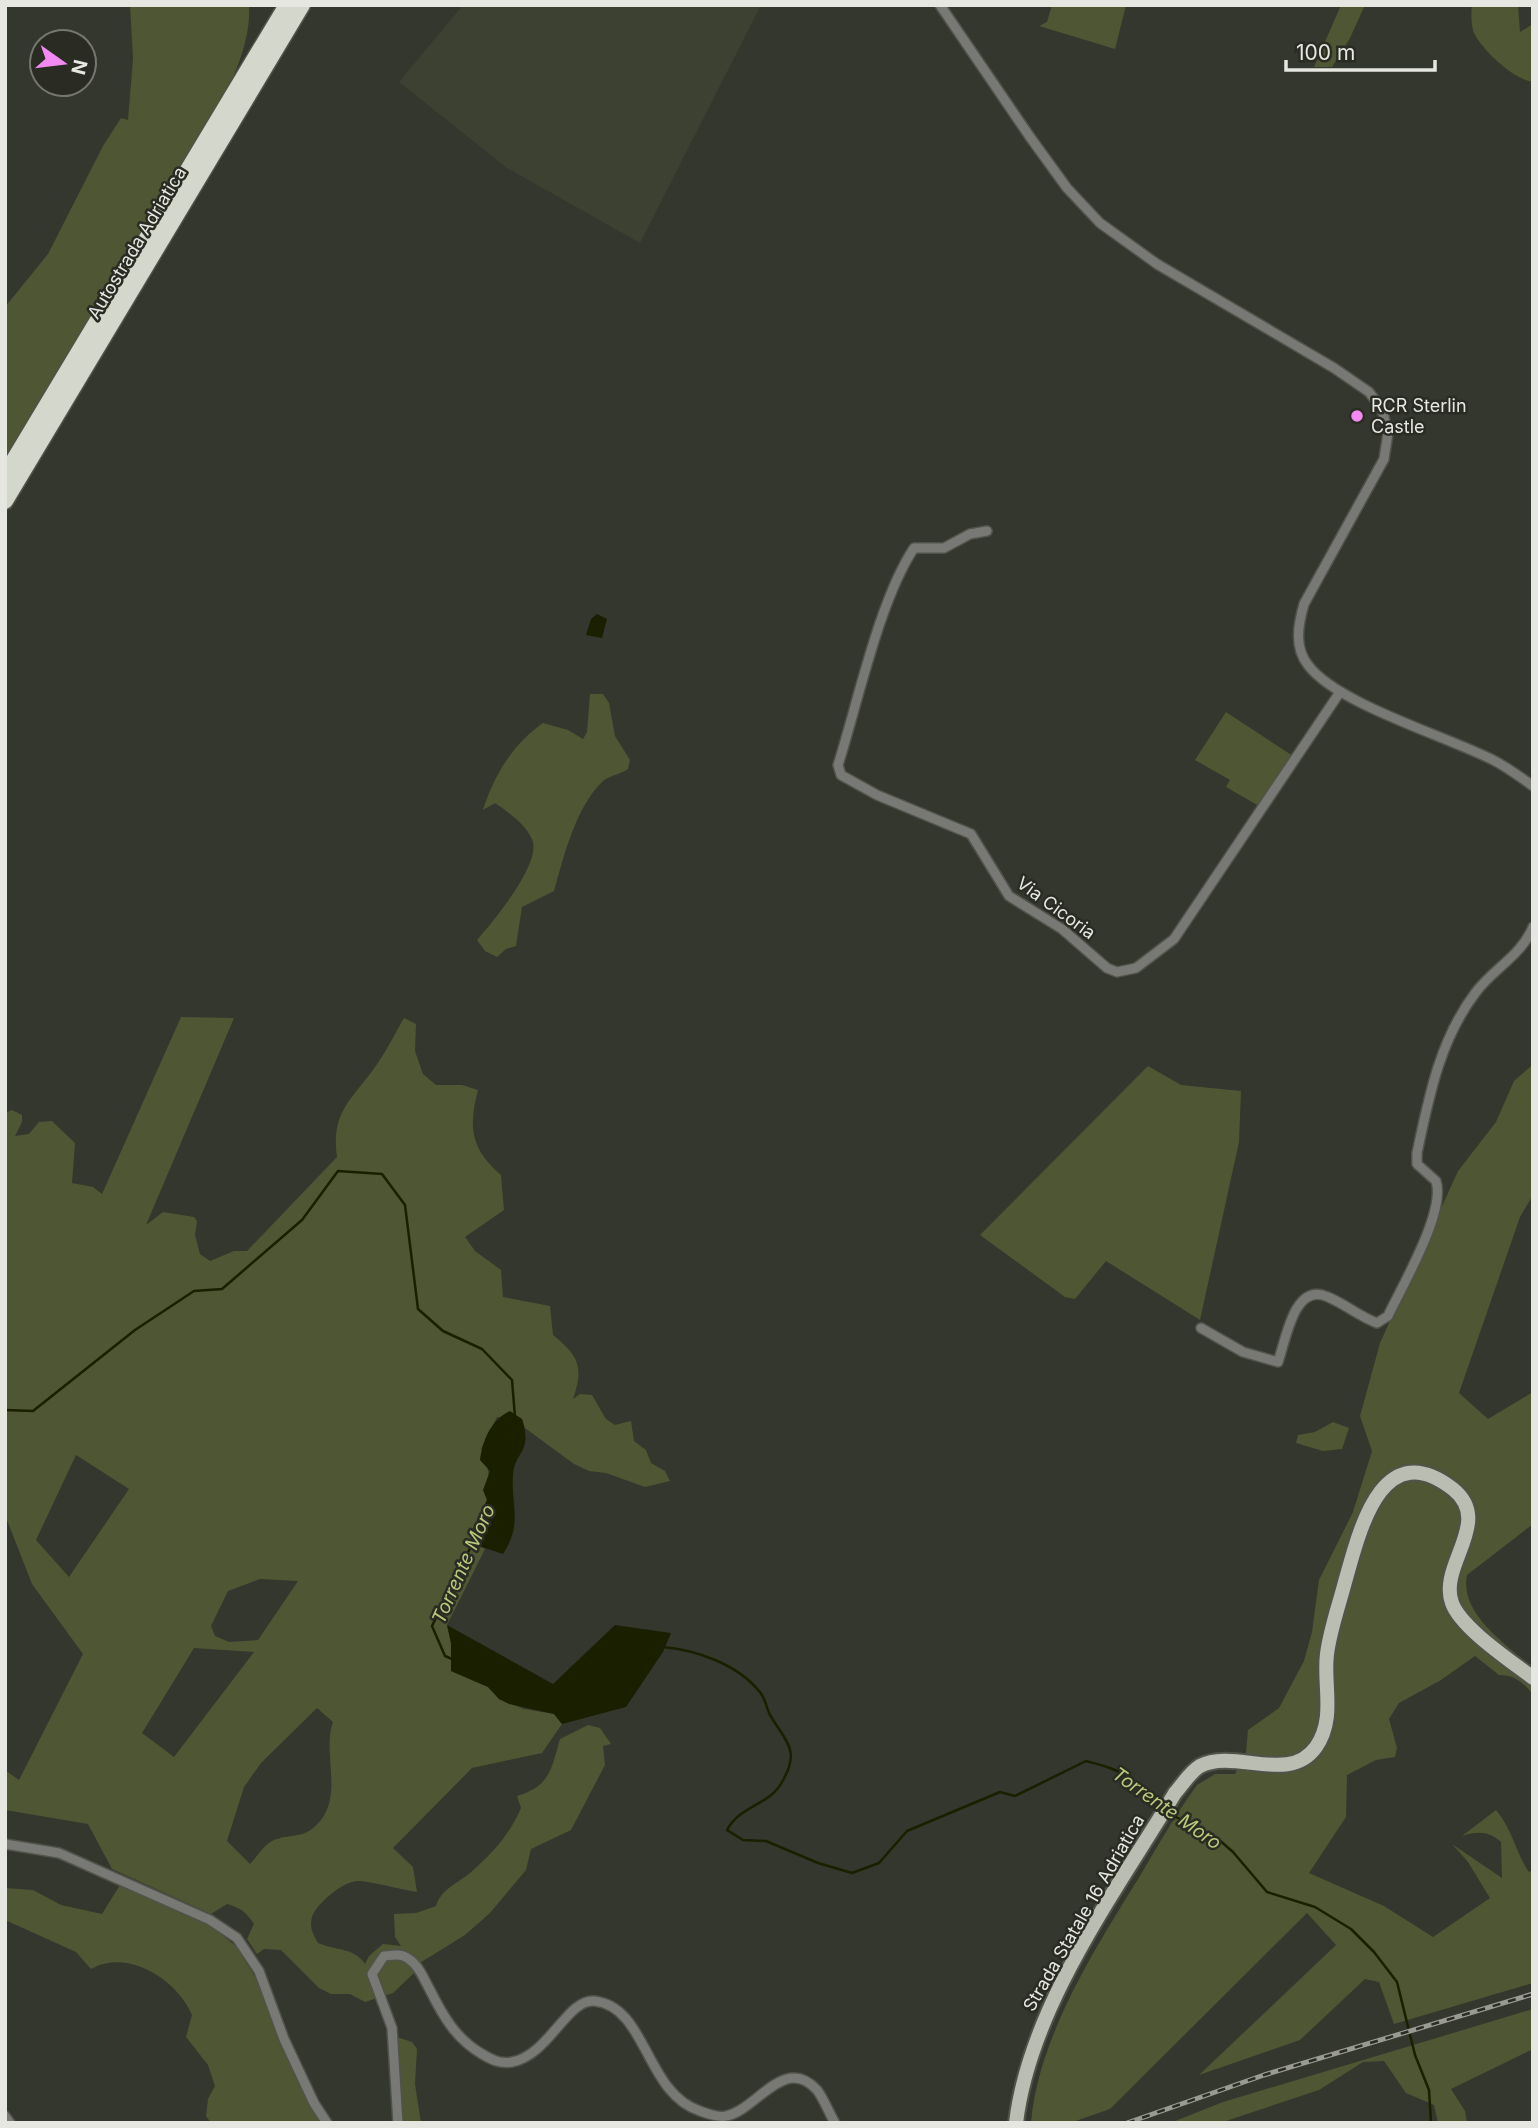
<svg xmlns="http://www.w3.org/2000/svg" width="1538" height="2128" font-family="Inter,sans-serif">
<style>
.built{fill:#3d4131}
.green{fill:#4f5633;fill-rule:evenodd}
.water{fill:#1a1f00}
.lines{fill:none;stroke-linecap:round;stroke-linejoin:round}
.stream{stroke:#1a1f00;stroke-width:2.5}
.street-casing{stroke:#50534a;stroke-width:12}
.primary-casing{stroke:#50534a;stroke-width:18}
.highway-casing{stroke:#50534a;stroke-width:19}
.street{stroke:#787974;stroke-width:9}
.primary{stroke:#babdb2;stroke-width:14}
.highway{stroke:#d4d7cb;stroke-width:16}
.rail-casing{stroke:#999b93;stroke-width:5}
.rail{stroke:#2a2c23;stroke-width:2.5;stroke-dasharray:8;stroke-linecap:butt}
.poi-dot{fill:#f38af2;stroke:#2a2c23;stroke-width:2.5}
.labels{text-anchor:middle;stroke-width:5;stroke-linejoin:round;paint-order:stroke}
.street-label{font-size:18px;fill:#e5e7e0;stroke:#2a2c23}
.poi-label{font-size:18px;fill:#e5e7e0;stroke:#2a2c23;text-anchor:start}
.water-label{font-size:19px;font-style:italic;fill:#bac87c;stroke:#2a2c23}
</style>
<rect width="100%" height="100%" fill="#34372d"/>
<path class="built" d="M463,5h298l-121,238 -133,-75 -108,-86z"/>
<path class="green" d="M130,5h119c2,35 -13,66 -27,98l-217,362v-158l43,-53 55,-108 18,-28 7,2 5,-61z
M1052,5h74l-11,44 -76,-23 8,-4z
M1341,5h24l-15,33 -18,29h-18z
M1472,5h46l2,27 13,-8v58c-20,-3 -50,-31 -59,-49 -3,-7 -3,-21 -2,-28z
M590,694h13l6,9 6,33 15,24 -2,9c-7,5 -19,7 -25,12 -28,27 -39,75 -49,110l-32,16 -6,39 -10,3 -9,8 -12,-6 -8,-11c16,-18 62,-74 56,-98 -5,-16 -25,-30 -38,-39l-12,7c11,-35 30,-66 60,-87l25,7 15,9 4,-7z
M1226,712l67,44 -34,50 -33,-19 4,-7 -35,-20z
M181,1017l53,1 -88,207 17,-13 31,5 3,4 -2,14 5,19 10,7 24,-10h13l90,-94c-6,-43 12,-55 36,-87 12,-16 21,-35 31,-52l12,6 -1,27 8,23 13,11h26l16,5c-10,38 -7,59 23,85l3,35 -39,27 10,14 26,19 2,27 47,9 3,29c26,21 31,32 20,64l7,-5 12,1 14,24 9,6 16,-4 3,20 12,9 5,13 14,8 5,10 -25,6 -39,-14 -17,-2 -15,-7 -49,-36 -3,-9 -25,-2 -16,32c7,16 12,36 5,54 -7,18 -14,20 -10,42l9,4 -38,76 4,18v28l37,16 11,12 25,10 30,5 8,10 -20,29 -70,15 -79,80 20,19 4,25c-14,-2 -47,-11 -59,-11 -15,0 -42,23 -46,36 -3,10 1,17 6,26 18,8 36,4 47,21l4,-8 14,-12 18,2 -6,-9 -1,-23 22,-1 20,-7c6,-18 21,-22 34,-33 22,-19 40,-39 51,-65l-4,-12c33,-10 34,-26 43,-57l28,-14 12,3 11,16 -8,2 2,19 -34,65 -40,19 -5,21 -36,43 -25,22 -47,29 -5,10 -20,19 -28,9 -15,-8h-19l-12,-6 -38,-38 -17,-1 -7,5 -10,-15 7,-15c-8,-12 -13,-16 -27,-20l-16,10 -99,-45 -24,-45 -83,-14v-40l14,10 64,-126 -51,-70 -27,-69v-402l7,-3 10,5v7l-7,14 14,-2 10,-12 13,-1 23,22 -3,40 21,4 9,7zM76,1455l53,34 -60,88 -33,-37zM260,1579l38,2 -40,59 -29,2 -14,-6 -4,-10 17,-35zM194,1648l60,4 -80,105 -32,-24zM317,1708l16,14c-12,33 14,79 -20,106 -13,11 -28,6 -41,13 -8,4 -16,17 -22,23l-23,-23 17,-54 17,-24z
M1148,1066l33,19 60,6 -2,51 -39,178 -94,-59 -31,38 -10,-2 -85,-62z
M1531,1066l2,129 -13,22 -61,176 29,26 45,-27v132l-66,51c-8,39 40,69 66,94v25c-11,-12 -18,-19 -34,-19l-24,-19 -34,24 -42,23 -10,16 8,29 -2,9 -19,3 -29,15 -1,42 -37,56 75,33 49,31 57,-39 -22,-36 -16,-18 50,34 -1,-36c-12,-11 -23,-11 -39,-6l34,-26c17,20 19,42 33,62l4,-2v113l-139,41 -15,-42 -14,-3 -65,61 -101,35 137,-130 -29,-32 -197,196 -40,14h-39c7,-86 65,-176 109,-247 18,-31 36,-62 57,-91l18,-11h20l11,-22 2,-22 31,-22 25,-47 8,-29 7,-52 34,-68 19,-61 -12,-35 20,-73 78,-172 38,-49 18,-41z
M1333,1422l16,6 -7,21 -19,2 -27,-8 2,-8 17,-3z
M120,1885l92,42 25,20 18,30 38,93 28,53h-110l-5,-7 2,-17 7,-13 -7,-21 -22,-28 6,-22c-15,-36 -65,-67 -101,-46l-15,-17 -71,-32v-32l28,2 28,15 41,9z
M1533,2009v40l-82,40 14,22 2,12h-29l-4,-18 -28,-12 -22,-32 -21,1 -44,28 -99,33h-50l53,-21z
M397,2037l15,5 5,7 -2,35 6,39h-20z"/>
<path class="water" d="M597,614l10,5 -5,19 -16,-3 5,-16z
M510,1411l12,8c11,35 -7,31 -9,56 -2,33 10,48 -10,79l-27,-9 -3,-16 14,-29 -4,-10 7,-19 -10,-11c3,-21 11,-40 30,-49z
M447,1625l106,59 62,-59 56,8 -8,19 -37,55 -64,17 -8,-10 -45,-10 -10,-5 -11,-12 -37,-16v-28z"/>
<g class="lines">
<path class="stream" d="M5,1410l28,1 102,-81 59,-39 28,-2 80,-69 36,-49 44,3 23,31 13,104 25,22 39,18 30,31 3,37
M663,1647c33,3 74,17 96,44 6,6 7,16 11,24 16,27 31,35 12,67 -12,23 -43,24 -55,48l16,10 23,1 52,22 34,10 27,-10 28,-32 93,-39 15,4 71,-35c14,4 30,7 42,17 12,10 20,21 33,30
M452,1659l-7,-3 -13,-30 44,-90
M1170,1814l47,24 16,14 34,40 48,15 36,22 23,23 23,30 18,73 14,35 2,33"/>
<defs>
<path id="street" d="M940,5l90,132 37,51 33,35 57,41 177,104 35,24 13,17 6,24 -4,26 -80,145c-6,21 -10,43 4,61 29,39 138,71 185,95 14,7 27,17 40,26
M987,531l-17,3 -26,14h-30c-35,53 -56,154 -76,217l3,10 36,20 94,39 38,62 53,33 45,39 10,4 19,-4 38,-29 166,-247
M1201,1328l42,24 35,10c8,-22 16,-81 50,-65 17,7 32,20 49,26l11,-7c14,-30 58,-104 48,-135l-19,-17v-11c12,-57 23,-114 59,-161 18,-24 45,-36 57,-65
M5,1844l54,9 151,67 27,18 22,33 25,68 30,64 13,20
M5,2116l5,7
M398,2123l-6,-95 -20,-54 12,-18c9,-1 17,-3 25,3 10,7 15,20 21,31 13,26 26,49 52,64 10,6 18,10 30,8 37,-7 55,-63 82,-61 53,5 51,92 106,110 8,3 19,7 26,5 31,-6 58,-62 91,-26 7,9 12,23 18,33"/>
<path id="primary" d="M1016,2123c14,-117 99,-230 159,-330 8,-9 15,-21 25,-27 35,-18 89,19 116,-19 20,-29 7,-62 11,-93 3,-24 12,-49 18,-72 14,-49 36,-149 108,-93 41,33 -15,76 -1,114 9,25 59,58 81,75"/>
<path id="highway" d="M5,475l282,-470
M5,501l297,-496"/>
</defs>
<use href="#street" class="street-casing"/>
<use href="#primary" class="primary-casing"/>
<use href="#highway" class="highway-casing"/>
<use href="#street" class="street"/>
<use href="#primary" class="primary"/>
<use href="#highway" class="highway"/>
<defs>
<path id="rail" d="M1127,2123l137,-48 269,-81"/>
</defs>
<use href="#rail" class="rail-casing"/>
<use href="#rail" class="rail"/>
</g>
<circle class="poi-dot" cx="1357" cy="416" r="7"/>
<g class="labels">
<g class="street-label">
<text transform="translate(137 243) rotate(-59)" y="6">Autostrada Adriatica</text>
<text transform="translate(1056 908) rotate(36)" y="6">Via Cicoria</text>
<text transform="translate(1084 1913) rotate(-60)" y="6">Strada Statale 16 Adriatica</text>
</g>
<g class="poi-label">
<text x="1371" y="412">RCR Sterlin<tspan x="1371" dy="21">Castle</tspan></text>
</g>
<g class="water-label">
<text transform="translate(463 1564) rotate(-66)" y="7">Torrente Moro</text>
<text transform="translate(1167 1808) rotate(35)" y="7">Torrente Moro</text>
</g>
</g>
<rect width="1538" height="2128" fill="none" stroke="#e5e7e0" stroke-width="14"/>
<g transform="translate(63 63) rotate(104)"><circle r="33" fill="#2a2c23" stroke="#75776f" stroke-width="2"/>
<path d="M0-5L12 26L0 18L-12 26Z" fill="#f38af2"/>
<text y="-10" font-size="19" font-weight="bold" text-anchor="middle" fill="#e5e7e0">N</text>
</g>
<path d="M1286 60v10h149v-10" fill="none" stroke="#e5e7e0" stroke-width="3.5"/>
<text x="1296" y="60" font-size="21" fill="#e5e7e0" stroke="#2a2c23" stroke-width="5" paint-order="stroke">100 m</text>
</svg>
